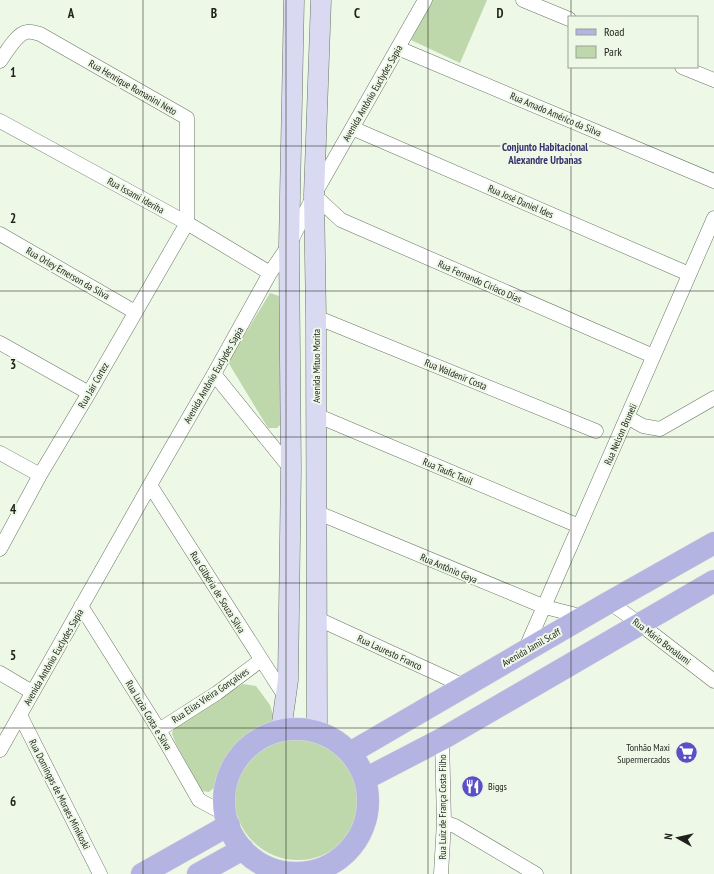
<svg xmlns="http://www.w3.org/2000/svg" width="714" height="874" font-family="'PT Sans Narrow',sans-serif">
<style>
.green{fill:#bed8ac}
.lines{fill:none;stroke-linecap:round;stroke-linejoin:round}
.street-casing{stroke:#6b7565;stroke-width:15}
.secondary-casing{stroke:#6b7565;stroke-width:21}
.primary-casing{stroke:#dbdbda;stroke-width:23}
.street{stroke:#fff;stroke-width:14}
.secondary{stroke:#d9daf1;stroke-width:20}
.primary{stroke:#b3b4e2;stroke-width:22}
.grid{fill:none;stroke:#1d211a;stroke-width:1;stroke-opacity:0.55}
.labels{text-anchor:middle;stroke-width:4;stroke-linejoin:round;paint-order:stroke}
.street-label{font-size:10px;fill:#1d211a;stroke:#edf8e6}
.poi-label{font-size:10px;fill:#1d211a;stroke:#edf8e6;text-anchor:end}
.neighbourhood-label{font-size:11px;font-weight:bold;fill:#35326d;stroke:#edf8e6}
.grid-label{font-size:13px;text-anchor:middle;font-weight:bold;fill:#1d211a;stroke:#edf8e6;stroke-width:4;stroke-linejoin:round;paint-order:stroke}
</style>
<rect width="100%" height="100%" fill="#edf8e6"/>
<path class="green" d="M431,0h56l-27,63 -49,-23z
M270,293l12,4v126l-5,5h-9l-40,-66z
M243,684l13,2 14,19 3,10 -4,13 -15,9 -17,14 -13,18 -10,19 -5,4 -7,-1 -26,-47 -4,-10 3,-10z
M234 796a64 64 0 1 1 128 0a64 64 0 1 1-128 0Z"/>
<g class="lines">
<defs>
<path id="street" d="M523,0l46,19
M398,48l316,133
M0,61c6,-8 17,-28 27,-29 4,-1 9,1 13,2l147,84v105l-98,170 -49,82 -40,74
M682,67l32,13
M0,121l187,102 83,50
M352,128l337,146
M314,195l27,25 312,136
M0,234l135,78
M316,317l280,114
M0,343l89,50
M214,374l77,95
M316,415l263,111
M627,417l16,9 17,3 54,-31
M0,453l40,22
M150,485l136,213
M316,512l229,95 39,10
M609,602l31,22 74,57
M81,606l78,124 40,70 26,14
M316,618l148,68
M525,650l189,-432
M0,673l32,19
M20,715l80,159
M159,730l58,-37 44,-33
M0,750l150,-265 64,-111 56,-101 19,-28 25,-50 111,-195
M444,822l11,4 81,48
M441,874l3,-52 -2,-83"/>
<path id="secondary" d="M281,730l7,-50 3,-211 -2,-224 5,-245
M317,731l-1,-414 -2,-122 7,-195
M282,874v-2
M313,874v-3"/>
<path id="primary" d="M224 801a72 72 0 1 1 144 0a72 72 0 1 1-144 0Z
M350,753l256,-149 108,-61
M365,779l77,-40 272,-158
M142,874l87,-49
M198,874l45,-25"/>
</defs>
<use href="#street" class="street-casing"/>
<use href="#secondary" class="secondary-casing"/>
<use href="#primary" class="primary-casing"/>
<use href="#street" class="street"/>
<use href="#secondary" class="secondary"/>
<use href="#primary" class="primary"/>
</g>
<path class="grid" d="M143,0v874M286,0v874M428,0v874M571,0v17M571,67v807M0,146h714M0,291h714M0,437h714M0,583h714M0,728h714"/>
<defs>
<symbol id="supermarket-disc" viewBox="-11 -11 22 22"><circle r="9.5" fill="#5b4fc7" stroke="#edf8e6"/><path d="M-6-5.5h2.5l.6 2H6L4.5 2H-2.5L-4.4-4H-6ZM-1.5 3.2a1.3 1.3 0 1 0 .1 0ZM3 3.2a1.3 1.3 0 1 0 .1 0Z" fill="#fff"/></symbol>
<symbol id="restaurant-disc" viewBox="-11 -11 22 22"><circle r="9.5" fill="#5b4fc7" stroke="#edf8e6"/><path d="M-5-6h1v4h1v-4h1v4h1v-4h1v5L-1.5 .5V6h-2V.5L-5-1ZM5-6V6H3V1.5H1.5Q1.5-4 5-6Z" fill="#fff"/></symbol>
</defs>
<g fill-rule="evenodd">
<use href="#supermarket-disc" x="674" y="740" width="25" height="25"/>
<use href="#restaurant-disc" x="460" y="774" width="25" height="25"/>
</g>
<g class="labels">
<g class="street-label">
<text transform="translate(133 87) rotate(30)" y="4">Rua Henrique Romanini Neto</text>
<text transform="translate(372 93) rotate(-60)" y="4">Avenida Antônio Euclydes Sapia</text>
<text transform="translate(556 114) rotate(23)" y="4">Rua Amado Américo da Silva</text>
<text transform="translate(136 195) rotate(29)" y="4">Rua Issami Ideriha</text>
<text transform="translate(521 201) rotate(23)" y="4">Rua José Daniel Ides</text>
<text transform="translate(68 273) rotate(30)" y="4">Rua Orley Emerson da Silva</text>
<text transform="translate(480 281) rotate(24)" y="4">Rua Fernando Ciríaco Dias</text>
<text transform="translate(316 366) rotate(-90)" y="4">Avenida Mituo Morita</text>
<text transform="translate(456 374) rotate(22)" y="4">Rua Waldenir Costa</text>
<text transform="translate(213 375) rotate(-60)" y="4">Avenida Antônio Euclydes Sapia</text>
<text transform="translate(93 385) rotate(-60)" y="4">Rua Jair Cortez</text>
<text transform="translate(620 434) rotate(-66)" y="4">Rua Nelson Bruneli</text>
<text transform="translate(448 471) rotate(23)" y="4">Rua Taufic Tauil</text>
<text transform="translate(449 568) rotate(23)" y="4">Rua Antônio Gaya</text>
<text transform="translate(218 592) rotate(58)" y="4">Rua Gilbéria de Souza Silva</text>
<text transform="translate(662 641) rotate(37)" y="4">Rua Mário Bonalumi</text>
<text transform="translate(531 647) rotate(-30)" y="4">Avenida Jamil Scaff</text>
<text transform="translate(390 652) rotate(25)" y="4">Rua Lauresto Franco</text>
<text transform="translate(53 657) rotate(-60)" y="4">Avenida Antônio Euclydes Sapia</text>
<text transform="translate(210 695) rotate(-34)" y="4">Rua Elias Vieira Gonçalves</text>
<text transform="translate(149 715) rotate(59)" y="4">Rua Luzia Costa e Silva</text>
<text transform="translate(60 794) rotate(63)" y="4">Rua Domingas de Moraes Minikoski</text>
<text transform="translate(442 807) rotate(-90)" y="4">Rua Luiz de França Costa Filho</text>
</g>
<g class="poi-label">
<text x="670" y="751">Tonhão Maxi<tspan x="670" dy="12">Supermercados</tspan></text>
<text x="488" y="790" text-anchor="start">Biggs</text>
</g>
<g class="neighbourhood-label">
<text x="545" y="151">Conjunto Habitacional<tspan x="545" dy="13">Alexandre Urbanas</tspan></text>
</g>
</g>
<g class="grid-label">
<text x="71" y="18">A</text>
<text x="214" y="18">B</text>
<text x="357" y="18">C</text>
<text x="500" y="18">D</text>
<text x="13" y="77">1</text>
<text x="13" y="223">2</text>
<text x="13" y="369">3</text>
<text x="13" y="514">4</text>
<text x="13" y="660">5</text>
<text x="13" y="806">6</text>
</g>
<rect x="568" y="16" width="130" height="52" fill="#edf8e6" stroke="#9aa294"/>
<rect x="576" y="29" width="20" height="6" fill="#b3b4e2" stroke="#9aa294"/>
<text x="604" y="36" font-size="12" fill="#1d211a">Road</text>
<rect x="576" y="46" width="20" height="12" fill="#bed8ac" stroke="#9aa294"/>
<text x="604" y="56" font-size="12" fill="#1d211a">Park</text>
<g transform="translate(678 838) rotate(278)" stroke="#edf8e6" stroke-width="3" paint-order="stroke">
<path d="M0-3L7 15L0 10L-7 15Z" fill="#1d211a"/>
<text y="-6" font-size="11" font-weight="bold" text-anchor="middle" fill="#1d211a">N</text>
</g>
</svg>
